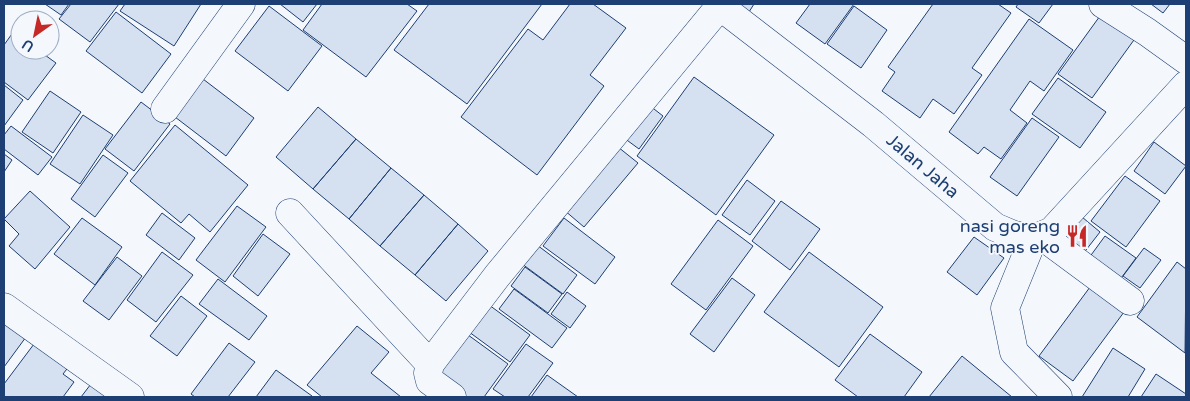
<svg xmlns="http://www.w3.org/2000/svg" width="1190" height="401" font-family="'Varela Round',sans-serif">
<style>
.building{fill:#d5e0f0;stroke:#1d3f73}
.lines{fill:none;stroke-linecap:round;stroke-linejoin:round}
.minor-casing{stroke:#1d3f73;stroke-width:29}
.minor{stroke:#f4f7fb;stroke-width:28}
.labels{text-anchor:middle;stroke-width:4;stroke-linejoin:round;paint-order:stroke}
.street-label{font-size:18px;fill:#1d3f73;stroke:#f4f7fb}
.poi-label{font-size:18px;fill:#1d3f73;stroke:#f4f7fb;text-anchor:end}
</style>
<rect width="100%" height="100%" fill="#f4f7fb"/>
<path class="building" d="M45,4h24l-8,11z
M71,4h48l-29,38 -31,-23z
M125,4h76l-27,42 -54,-35z
M280,4h37l-14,18z
M322,4h85l10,7 -51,66 -63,-47z
M429,4h113l-75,100 -73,-54z
M570,4h23l33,24 -36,47 14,11 -67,89 -76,-58 67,-88 15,11z
M738,4h16l-5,8z
M810,4h44l-29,40 -29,-21z
M933,4h65l13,9 -39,55 10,7 -28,39 -21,-15 -13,19 -38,-27 13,-19 -7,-5z
M1018,4h35l-14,19 -23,-16z
M1151,4h19l-7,9z
M269,6l53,40 -34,45 -53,-40z
M854,6l33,24 -26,38 -34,-24z
M1105,9l34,24 -47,65 -34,-24z
M116,12l55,42 -29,39 -56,-42z
M1029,19l44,31 -29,41 -14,-10 -20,29 17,13 -26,36 -17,-12 -6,7 -29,-22z
M14,31l6,5v14h18l18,13 -28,37 -24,-18v-37z
M694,77l80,58 -58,80 -79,-59z
M1058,78l48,34 -26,36 -48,-34z
M203,79l51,39 -28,38 -51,-39z
M4,85l19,15 -19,26z
M50,91l31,21 -28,41 -31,-21z
M141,102l29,22 -36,47 -29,-22z
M645,102l18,14 -24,33 -19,-14z
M318,107l38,32 -43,50 -37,-32z
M83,115l30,20 -33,49 -30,-20z
M1032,118l27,19 -42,59 -27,-19z
M175,125l73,60 -38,47 -21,-18 -8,9 -51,-42z
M11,126l41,31 -14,18 -34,-26v-14z
M356,139l35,29 -42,51 -36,-30z
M1154,142l32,24 -21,28 -31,-23z
M618,147l20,16 -54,64 -20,-17z
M4,154l8,6 -8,12z
M103,155l25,18 -33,44 -24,-18z
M391,168l33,27 -44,51 -31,-27z
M1125,176l35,25 -34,46 -35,-26z
M747,180l28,21 -25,34 -28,-20z
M30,191l40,36 -35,42 -26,-23 10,-12 -15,-15z
M424,195l34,29 -43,51 -35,-29z
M781,201l39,28 -30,41 -38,-29z
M237,206l29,21 -41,55 -29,-22z
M1076,212l24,20 -21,27 -25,-20z
M162,213l33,25 -16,22 -33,-25z
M82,218l40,29 -27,38 -41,-31z
M564,218l51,39 -20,27 -52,-38z
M718,220l35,26 -47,64 -35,-26z
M458,224l30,27 -42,50 -31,-26z
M263,234l27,20 -32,42 -25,-20z
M1105,236l31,22 -20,27 -30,-23z
M974,237l30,21 -27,37 -30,-23z
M533,242l44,33 -14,19 -45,-33z
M1144,248l17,12 -21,28 -17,-12z
M162,252l31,23 -37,47 -29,-22z
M809,252l74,55 -44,60 -75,-55z
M117,257l25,19 -33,44 -26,-19z
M1177,262l9,7 -1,84 -48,-36z
M525,267l37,27 -14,19 -37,-27z
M732,278l23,17 -41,57 -24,-18z
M218,279l49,37 -18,24 -50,-36z
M1093,283l34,25 -54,73 -34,-25z
M514,289l53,39 -15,20 -53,-39z
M567,292l19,14 -16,22 -19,-14z
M181,296l26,20 -30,40 -27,-20z
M485,302l45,33 -20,27 -45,-33z
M4,320l22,17 -22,30z
M357,326l32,26 -18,21 30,24h-79l-15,-12z
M464,332l44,32 -24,33h-27l-27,-20z
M870,334l52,38 -18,25h-46l-23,-17z
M37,340l33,25 -7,9 11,8 -11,15h-59v-13z
M229,343l26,19 -27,35h-33l-4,-3z
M526,344l27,19 -25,34h-23l-12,-8z
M1113,348l32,21 -17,28h-46z
M962,356l50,41h-83z
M276,370l36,26 -1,1h-55z
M1156,374l30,20v3h-45z
M547,375l31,22h-47z
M94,380l23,17h-36z"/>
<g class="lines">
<defs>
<g id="minor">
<path id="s1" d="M717,4l156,120 122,103 19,8 19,4 19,-8 134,-146"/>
<path d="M1103,4l44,28 39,28"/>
<path d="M165,109l76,-105"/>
<path d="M290,213l140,151"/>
<path d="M1042,236l88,65"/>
<path d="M1033,239l-28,69 9,44 44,45"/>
<path d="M4,307l126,90"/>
<path d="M452,397l-22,-16 -2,-8 2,-9 67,-88 223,-270"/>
</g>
</defs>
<use href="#minor" class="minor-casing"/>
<use href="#minor" class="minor"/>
</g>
<defs>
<symbol id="restaurant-bare" viewBox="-9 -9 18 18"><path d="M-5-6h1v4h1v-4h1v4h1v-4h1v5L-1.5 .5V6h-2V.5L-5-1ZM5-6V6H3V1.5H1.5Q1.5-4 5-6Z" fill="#c62828" stroke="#f4f7fb" stroke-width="2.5" paint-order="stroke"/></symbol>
</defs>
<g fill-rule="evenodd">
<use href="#restaurant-bare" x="1061" y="220" width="32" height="32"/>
</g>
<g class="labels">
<g class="street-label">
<text dy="6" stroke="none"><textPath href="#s1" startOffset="262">Jalan Jaha</textPath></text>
</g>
<g class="poi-label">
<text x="1060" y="232">nasi goreng<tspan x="1060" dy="21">mas eko</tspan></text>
</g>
</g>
<rect width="1190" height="401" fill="none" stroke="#1d3f73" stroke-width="10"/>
<g transform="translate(35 35) rotate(213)"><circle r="24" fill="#f4f7fb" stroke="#9eadc5"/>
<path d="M0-4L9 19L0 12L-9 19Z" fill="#c62828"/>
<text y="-8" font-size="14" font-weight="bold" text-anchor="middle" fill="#1d3f73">U</text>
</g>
</svg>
